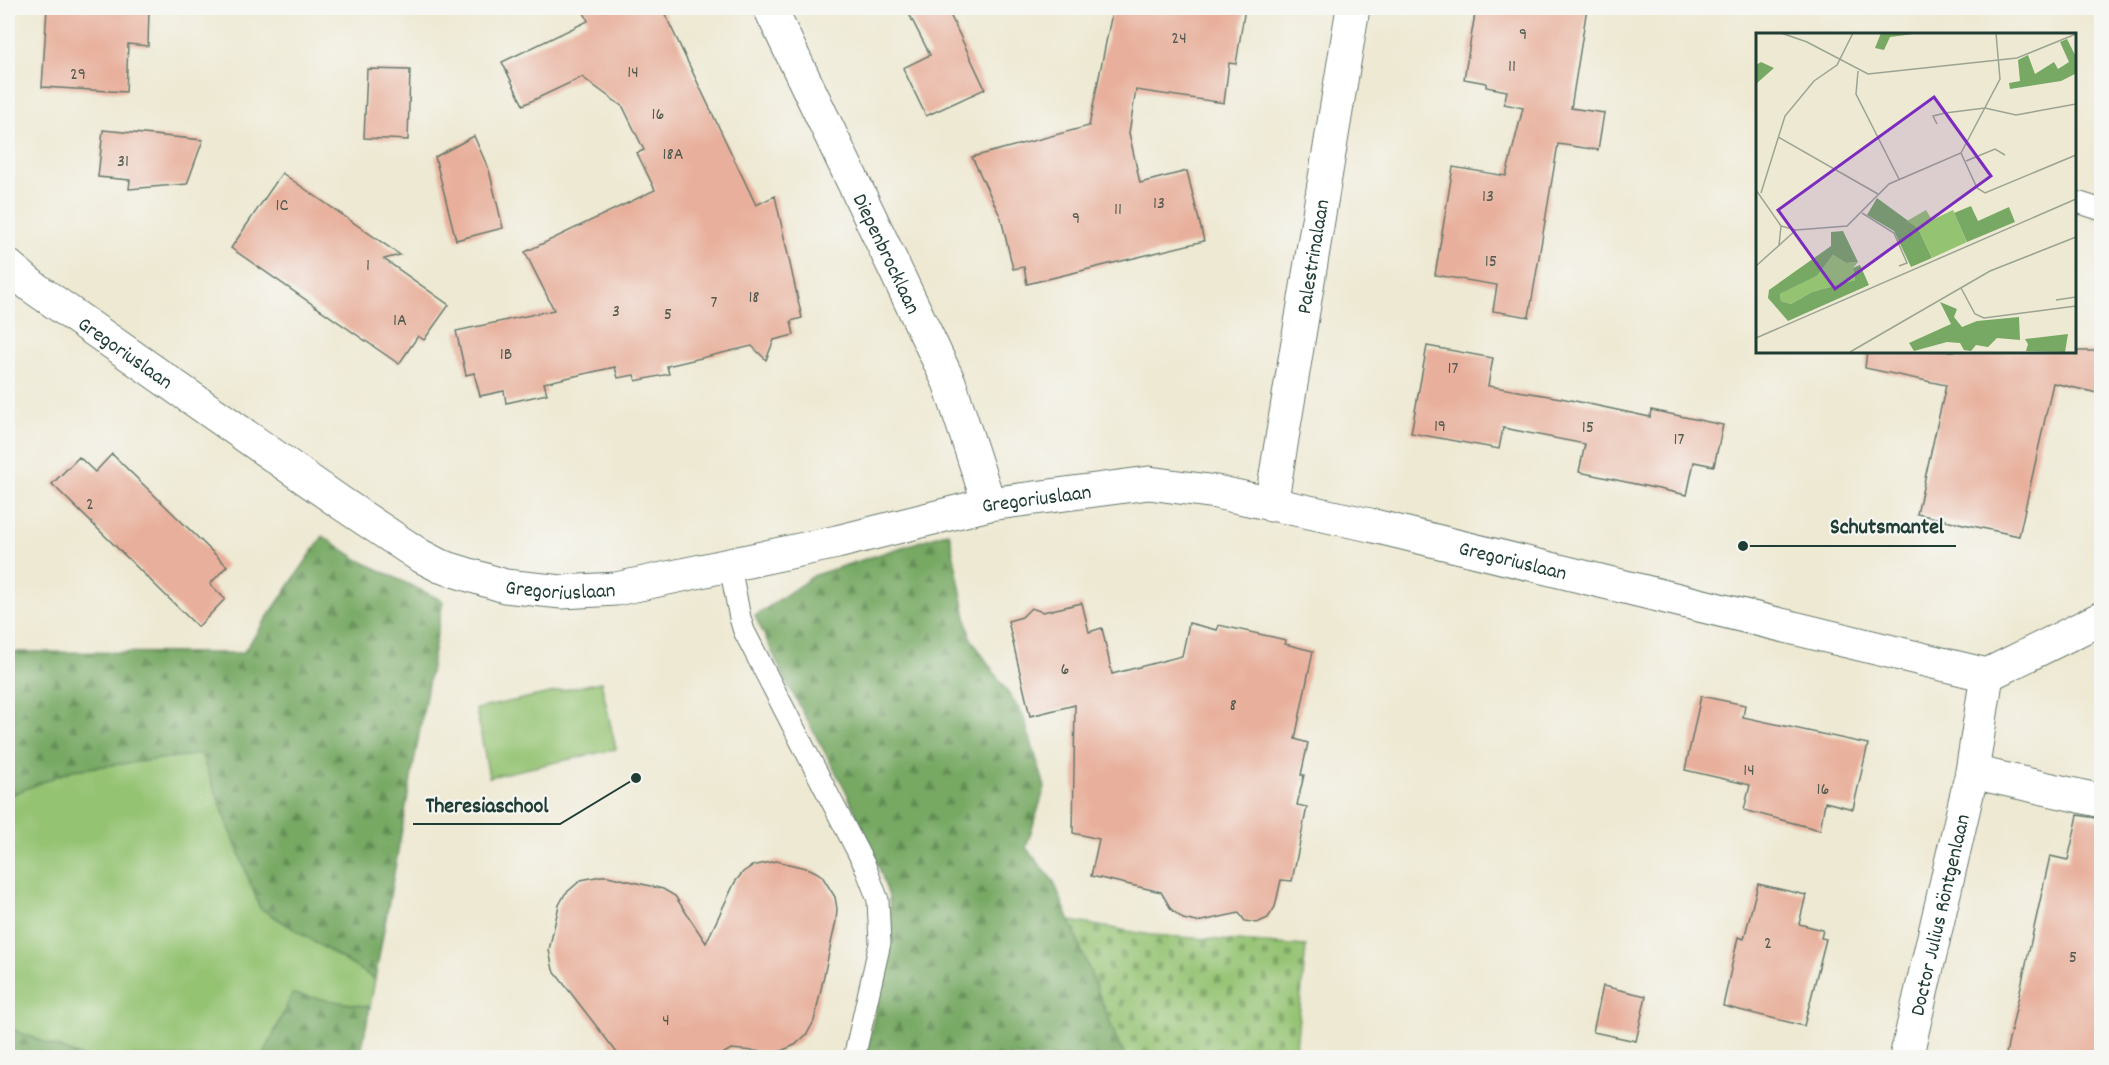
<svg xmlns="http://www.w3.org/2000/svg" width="2109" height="1065" font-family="Dekko,sans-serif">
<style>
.green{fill:#94c372;stroke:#5a8053;stroke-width:1.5}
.forest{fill:url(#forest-firs);stroke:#4b734c;stroke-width:1.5}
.cemetery{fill:url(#cemetery-stones);stroke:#5a8053;stroke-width:1.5}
.building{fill:#e8b09c}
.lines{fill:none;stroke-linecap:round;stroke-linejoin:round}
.service-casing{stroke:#67796c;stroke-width:23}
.minor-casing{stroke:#67796c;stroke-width:35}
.service{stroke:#fff;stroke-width:21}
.minor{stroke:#fff;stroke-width:33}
.labels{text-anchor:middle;stroke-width:4.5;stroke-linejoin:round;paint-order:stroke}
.number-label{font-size:18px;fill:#515a4e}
.street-label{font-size:21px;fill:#1f3d34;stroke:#f6f6f2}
.inset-road{fill:none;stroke:#9ba493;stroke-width:1.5}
.view{fill:#7b2cbf;fill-opacity:0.15;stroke:#7b2cbf;stroke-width:3}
.inset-edge{fill:none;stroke:#1f3d34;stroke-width:3}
.leader{fill:none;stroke:#1f3d34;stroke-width:2}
.callout-dot{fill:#1f3d34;stroke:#f6f6f2;stroke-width:2}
.callout-label{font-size:22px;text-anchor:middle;font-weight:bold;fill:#1f3d34;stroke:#f6f6f2;stroke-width:4.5;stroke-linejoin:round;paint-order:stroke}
</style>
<defs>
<pattern id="forest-firs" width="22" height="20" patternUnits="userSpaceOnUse" patternTransform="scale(1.5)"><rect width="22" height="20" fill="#77a964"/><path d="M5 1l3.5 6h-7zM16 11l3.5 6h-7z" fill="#618b53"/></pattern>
<pattern id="cemetery-stones" width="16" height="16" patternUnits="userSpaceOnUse" patternTransform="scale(1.5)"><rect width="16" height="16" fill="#94c372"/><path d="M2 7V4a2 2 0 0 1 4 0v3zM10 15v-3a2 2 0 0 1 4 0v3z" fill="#78a05e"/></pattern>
</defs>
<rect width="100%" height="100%" fill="#f6f6f2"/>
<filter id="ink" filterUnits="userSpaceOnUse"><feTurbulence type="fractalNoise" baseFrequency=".0167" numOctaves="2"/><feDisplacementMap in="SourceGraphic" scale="12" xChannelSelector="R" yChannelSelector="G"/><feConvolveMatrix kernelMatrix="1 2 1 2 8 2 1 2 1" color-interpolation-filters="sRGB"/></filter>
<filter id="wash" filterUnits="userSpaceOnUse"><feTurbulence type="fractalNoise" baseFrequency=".008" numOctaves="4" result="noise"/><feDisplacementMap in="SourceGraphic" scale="24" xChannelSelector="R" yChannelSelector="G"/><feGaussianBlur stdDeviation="1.35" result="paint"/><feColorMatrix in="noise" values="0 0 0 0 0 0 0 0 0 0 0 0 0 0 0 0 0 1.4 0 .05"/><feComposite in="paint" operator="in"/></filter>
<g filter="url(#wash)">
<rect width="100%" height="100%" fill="#eee9d3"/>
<path class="green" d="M601,682l15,67 -127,28 -13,-68z
M201,754l59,154 115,71 -5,28 -78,-12 -29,62h-181l-74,-29v-232l64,-26z"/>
<path class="forest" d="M949,532l21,105 53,78 22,72 -19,61 28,34 70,175h-258l25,-132 -2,-28 -8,-24 -35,-82 -59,-108 -32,-67 60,-41z
M323,536l36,24 84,41 -68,378 -115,-71 -59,-154 -129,16 -64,26v-144l235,1z
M292,994l78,13 -10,50h-97z
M8,1028l74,29h-74z"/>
<path class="cemetery" d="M1070,921l81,14 155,11 -11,111h-171z"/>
<g id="blocks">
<path class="building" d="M47,8h102l-1,38 -20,-2 -2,48 -84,-5z
M582,8h80l94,197 19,-9 27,122 -11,3 3,14 -20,5 -8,20 -14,-14 -85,20 2,8 -33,7 -2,-6 -16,3 -3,-11 -71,16 3,11 -41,9 -2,-12 -24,5 -6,-23 -8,2 -10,-44 98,-21 -29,-58 130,-62 -18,-37 7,-3 -21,-43 -41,-30 -59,28 -21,-43 86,-41z
M906,8h41l38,81 -59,27 -23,-48 27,-13z
M1113,8h132l-9,56 -7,-1 -5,40 -88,-13 -7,43 11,50 47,-12 17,70 -177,43 -3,-17 -11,2 -12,-51 -29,-61 117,-31z
M1476,8h111l-16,100 33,5 -6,37 -40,-6 -29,173 -36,-6 4,-26 -62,-10 18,-108 53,9 17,-68 -19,-4 3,-13 -21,-4v-4l-22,-4z
M367,69l43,1 -2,70 -44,-2z
M103,130l100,10 -16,44 -58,5 1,-9 -32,-3z
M474,136l15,34 14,58 -47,12 -21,-83z
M282,173l118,82 -16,4 65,46 -25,35 -6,-4 -19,28 -168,-116z
M1427,346l66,12 -5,28 73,12 89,19 1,-7 72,15 -9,41 -20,-4 -7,33 -108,-23 6,-28 -82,-16 -4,21 -88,-16z
M1867,351h235v43l-49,-11 -34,153 -102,-22 29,-129 -81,-17z
M112,454l115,112 -17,18 15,15 -27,28 -146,-143 27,-27 16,15z
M1082,603l7,29 13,-4 10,46 70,-18 7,-33 28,7 2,-5 67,15 -1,4 28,7 -18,88 13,4 -7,32h3l-7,30 10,2 -15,74 -11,-1 -6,27 -7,11 -11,5 -12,-2 -6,-8 -42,9 -14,-3 -12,-10 -10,-17 -70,-16 8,-37 -26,-6 2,-128 -45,11 -22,-95 14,-4 9,-9 12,4z
M1701,696l44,9 -2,12 125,27 -15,65 -28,-7 -5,28 -76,-20 6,-25 -65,-15z
M2078,815l24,4v239h-97l45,-202 18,4z
M776,861l34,8 6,3 6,4 13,21 2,12 -1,12 -22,100 -7,13 -12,11 -19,8 -45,-4 -15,9h-95l-68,-88 -4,-20 10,-45 6,-11 16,-14 20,-4h7l55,13 12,7 31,47 29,-61 8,-10 9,-6z
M1758,884l48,11 -7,29 24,6 -2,8 5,1 -22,87 -81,-20 15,-69 6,2z
M1603,986l43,10 -10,45 -43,-9z"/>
</g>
</g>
<g filter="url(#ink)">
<use href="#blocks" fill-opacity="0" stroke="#67796c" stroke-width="1.5"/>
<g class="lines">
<defs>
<path id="service" d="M2074,201l28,9
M730,566l10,52 4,13 121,235 13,34 2,43 -26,115"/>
<g id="minor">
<path id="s1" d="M770,8l179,374 40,122"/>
<path id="s2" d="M8,266l25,21 311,218 75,50 21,11 65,20 57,6 54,-3 221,-47 152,-38 160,-21 67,9 154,33 617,150 115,-57"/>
<path id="s3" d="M1271,505l82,-497"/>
<path d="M1972,772l130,29"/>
<path id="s4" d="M1906,1058l66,-286 15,-97"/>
</g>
</defs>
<use href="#service" class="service-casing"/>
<use href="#minor" class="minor-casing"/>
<use href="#service" class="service"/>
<use href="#minor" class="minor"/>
</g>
</g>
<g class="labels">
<g class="number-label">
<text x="1523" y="39">9</text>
<text x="1179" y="43">24</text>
<text x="1512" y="71">11</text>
<text x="633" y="77">14</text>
<text x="78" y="79">29</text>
<text x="658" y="119">16</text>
<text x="673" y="159">18A</text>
<text x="123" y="166">31</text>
<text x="1488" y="201">13</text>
<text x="1159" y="208">13</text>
<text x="282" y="210">1C</text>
<text x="1118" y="214">11</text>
<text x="1076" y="223">9</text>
<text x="1491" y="266">15</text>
<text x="368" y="270">1</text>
<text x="754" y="302">18</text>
<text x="714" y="307">7</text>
<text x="616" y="316">3</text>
<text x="668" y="319">5</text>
<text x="400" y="325">1A</text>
<text x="506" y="359">1B</text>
<text x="1453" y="373">17</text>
<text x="1440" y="431">19</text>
<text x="1588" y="432">15</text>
<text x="1679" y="444">17</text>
<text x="90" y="509">2</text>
<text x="1065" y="674">6</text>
<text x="1233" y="710">8</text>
<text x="1749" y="775">14</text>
<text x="1823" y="794">16</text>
<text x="1768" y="948">2</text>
<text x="2073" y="962">5</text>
<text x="666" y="1025">4</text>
</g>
<g class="street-label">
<text dy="7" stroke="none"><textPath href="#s1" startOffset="272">Diepenbrocklaan</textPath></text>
<text dy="7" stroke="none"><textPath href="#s3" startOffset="252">Palestrinalaan</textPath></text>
<text dy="7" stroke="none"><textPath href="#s2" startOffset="146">Gregoriuslaan</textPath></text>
<text dy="7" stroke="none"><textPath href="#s2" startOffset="1136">Gregoriuslaan</textPath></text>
<text dy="7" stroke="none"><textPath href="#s2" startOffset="1622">Gregoriuslaan</textPath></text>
<text dy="7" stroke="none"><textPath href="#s2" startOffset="650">Gregoriuslaan</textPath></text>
<text dy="7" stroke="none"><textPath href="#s4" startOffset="147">Doctor Julius Röntgenlaan</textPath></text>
</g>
</g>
<g transform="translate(1756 33)">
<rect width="320" height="320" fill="#eee9d3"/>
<path d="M77,222l13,8 12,-1 -5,6 2,12 -43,12 -21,12 -10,-3 -1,-7 37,-18z" fill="#94c372"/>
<path d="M125,0h33v1l-24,3 -6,13 -9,-2zM311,6l8,16v19l-14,7 -51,8 -1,-6 11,-2 -2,-21 10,-5 7,19 19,-12 4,7 11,-7 -9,-20zM5,29l13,6 -18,16v-19zM121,165l41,30 14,30 -21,9 -17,-36 -27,-16zM215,173l7,15 31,-14 6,15 -48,20 -13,-29zM87,198l15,31 -12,1 -13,-8 -16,21 -37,18 1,7 10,3 21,-12 43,-12 -2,-12 7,-3 9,20 -81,36 -20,-23 1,-8 62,-44v-14zM184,269l17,7 -3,8 8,10 15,-6 42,-4 1,23 -23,-2 -9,9 -12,-2 -5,6 -7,-1 -4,-7 -13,-1 -33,9 -5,-8 42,-19zM312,301l-3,18 -39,-1 2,-7 -3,-5z" fill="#77a964"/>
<path d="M170,177l6,10 21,-10 14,32 -35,16 -14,-30 -11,-7z" fill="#94c372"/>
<path class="inset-road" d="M25,0l26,9 61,32 149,-16 59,-24M102,38l-2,23 43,85M181,91l-4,-8 12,-3 40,-5 31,7 60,-11M22,104l100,57M205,120l16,35 8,5 91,-38M210,128l29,-12 10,6M0,157l25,36M5,160l24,-77 29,-35 23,-16 16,-32M106,180l32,20 13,30 -8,3M25,193l15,4 51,-4 42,-42 72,-31 39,-74 -4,-46M23,212l2,-19M0,233l40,-36M205,255l14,26 9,4 92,-12M300,267l20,-3M0,305l320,-139M94,319l140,-81 86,-34"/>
<path class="view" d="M178,64l57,79 -156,113 -57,-79z"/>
<rect width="320" height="320" class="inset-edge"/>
</g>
<path class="leader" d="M1743 546L1818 546H1956M636 778L560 824H413"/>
<g class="callout-dot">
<circle cx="1743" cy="546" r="6"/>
<circle cx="636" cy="778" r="6"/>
</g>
<g class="callout-label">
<text x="1887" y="533">Schutsmantel</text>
<text x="487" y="812">Theresiaschool</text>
</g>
<rect width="2109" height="1065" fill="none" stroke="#f6f6f2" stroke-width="30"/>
</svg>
